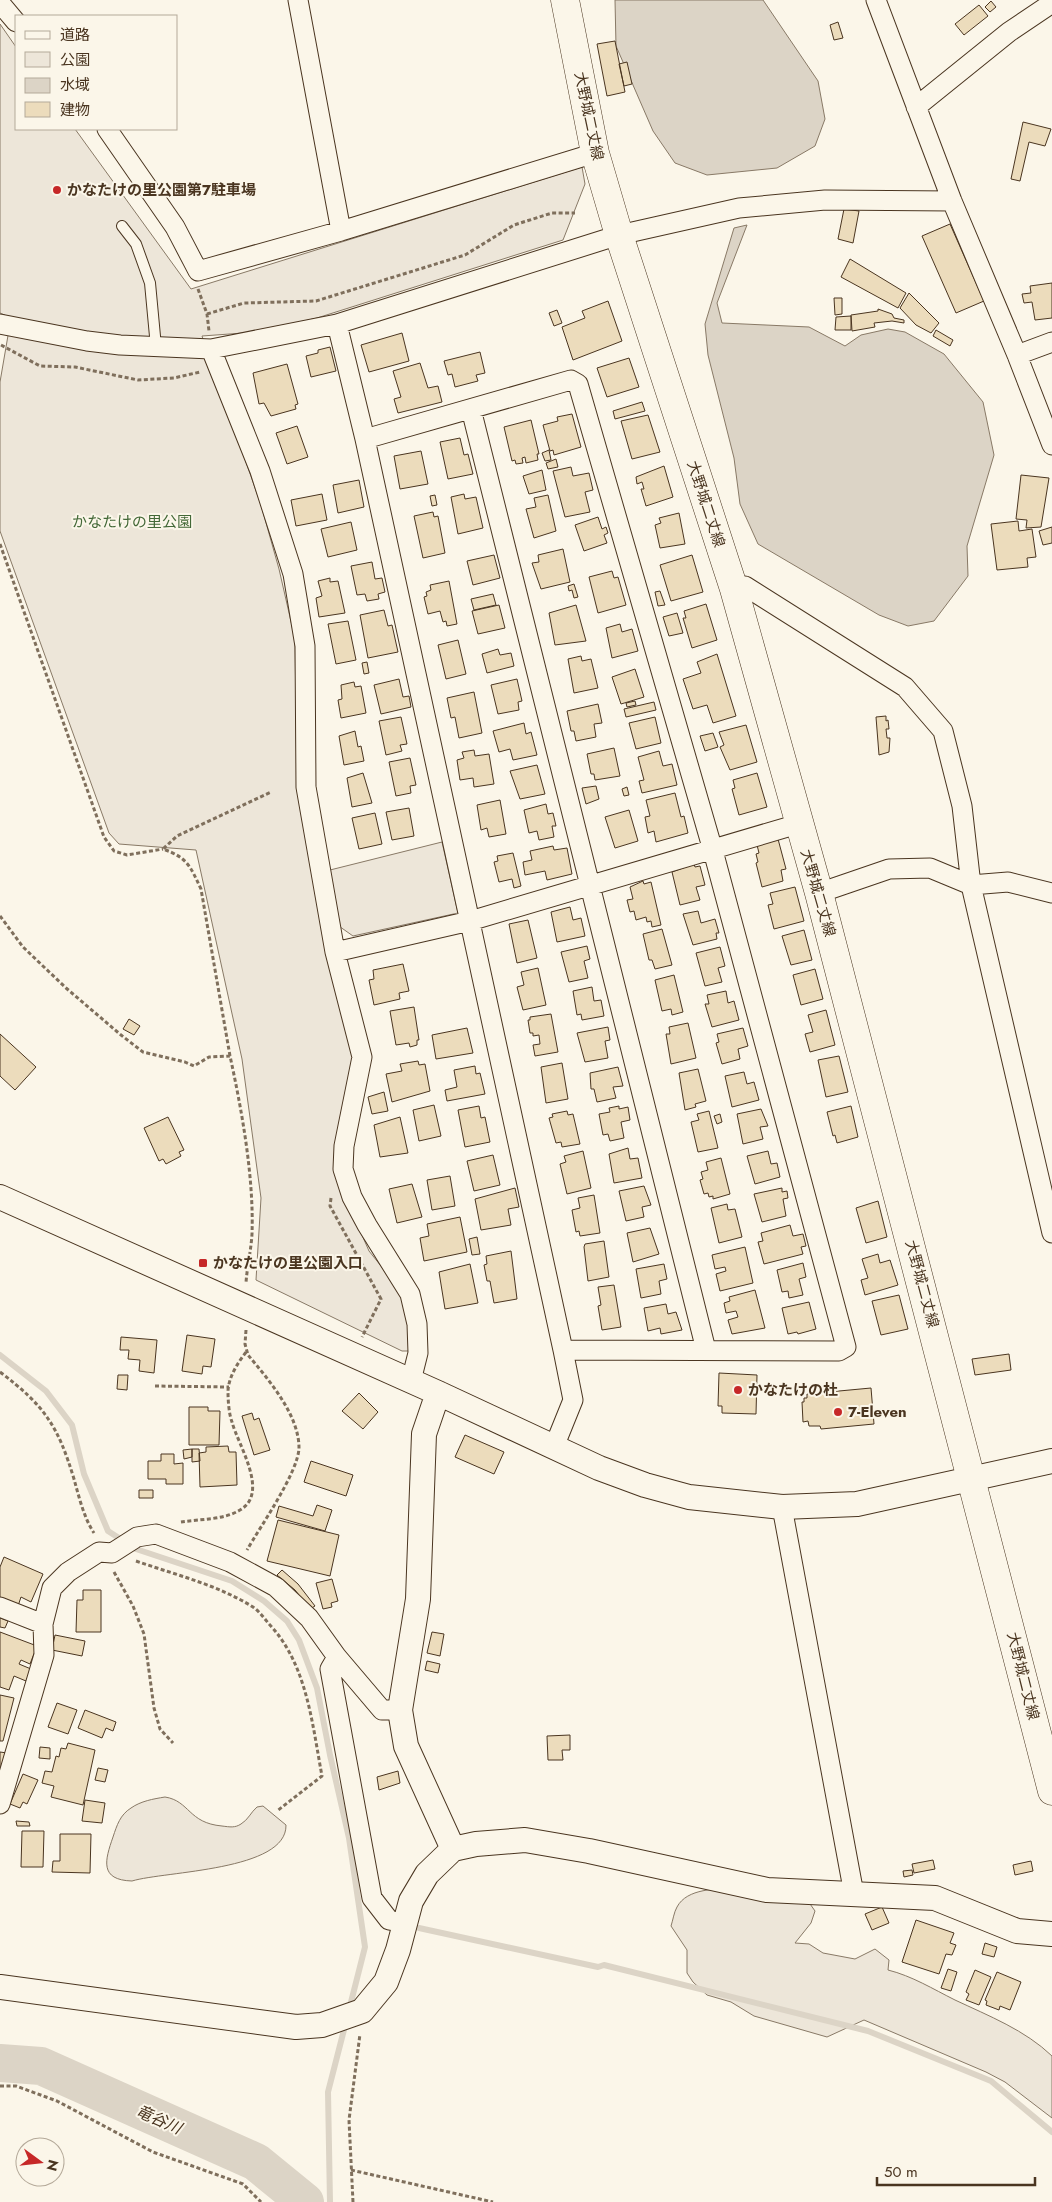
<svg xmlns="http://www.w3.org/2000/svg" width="1052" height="2202" font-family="Jost,'Noto Sans JP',sans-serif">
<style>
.green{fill:#ede6d9;stroke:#887966}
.water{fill:#dcd4c6;stroke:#887966}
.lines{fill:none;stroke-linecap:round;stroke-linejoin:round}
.stream{stroke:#dcd4c6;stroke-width:6}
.river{stroke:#dcd4c6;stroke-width:38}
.building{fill:#ecdcbc;stroke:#4a3520}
.service-casing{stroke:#4a3520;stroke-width:12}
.minor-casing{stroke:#4a3520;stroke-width:21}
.tertiary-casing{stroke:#4a3520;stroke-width:26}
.primary-casing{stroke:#4a3520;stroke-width:29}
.path{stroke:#7f6f5c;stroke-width:3;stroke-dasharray:4 2.5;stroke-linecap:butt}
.service{stroke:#fbf6e9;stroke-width:10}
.minor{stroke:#fbf6e9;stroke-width:19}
.tertiary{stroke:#fbf6e9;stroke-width:24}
.primary{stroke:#fbf6e9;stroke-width:28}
.poi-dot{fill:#c62828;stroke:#fbf6e9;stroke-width:2}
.labels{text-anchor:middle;stroke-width:4;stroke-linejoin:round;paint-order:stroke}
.street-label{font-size:15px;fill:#4a3520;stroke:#fbf6e9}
.poi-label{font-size:15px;font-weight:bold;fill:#4a3520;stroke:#fbf6e9;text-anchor:start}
.park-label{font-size:15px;fill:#436837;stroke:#fbf6e9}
.water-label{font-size:16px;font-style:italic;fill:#4a3520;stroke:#fbf6e9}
</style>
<rect width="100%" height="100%" fill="#fbf6e9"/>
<path class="green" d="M0,24l16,23v82h59l116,160 391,-122 3,17 -22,56 -246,78 -60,14 -55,4 59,169 18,64 16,70 2,146 57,271 -18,120 33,75 36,45 6,55h-9l-146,-71 5,-82 -19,-139 -46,-209 -77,-6 -10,-11 -109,-302v-149l11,-64 -11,-5z
M442,842l16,71 -105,23 -17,-12 -10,-53z
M165,1797c25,4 23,26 57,29 8,1 13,2 19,-2 7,-4 10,-12 16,-17l6,-1 23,19c1,46 -121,46 -154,56 -33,-1 -27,-21 -19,-44 4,-12 7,-22 18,-29 10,-7 22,-9 34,-11z
M735,1888l73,13 7,10 -4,12 -16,20 14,1 14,9 32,6 20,-10 14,11 -1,10c24,6 45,19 67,30 34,16 70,30 97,56v62l-47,-36 -19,-10 -122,-52 -37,17 -73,-21 -23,-14 -24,-7 -14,-13 -6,-9v-23l-16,-24c2,-6 3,-14 6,-19 10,-19 40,-18 58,-19z"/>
<path class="water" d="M615,0h148l55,81 7,38 -10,27 -38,22 -70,7 -32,-12 -22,-32 -37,-85z
M747,225l-30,78 5,20 87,4 36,19 16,-11 27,-6 17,3 39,22 39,48 11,53 -27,91 1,30 -34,45 -26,5 -29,-11 -121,-71 -18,-40 -6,-46 -26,-103 -3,-31 29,-96z"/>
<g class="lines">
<path class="stream" d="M0,1355l46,36 26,34 12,49 24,57 28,18 96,32 32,20 23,20 12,19 18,48 13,67 19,83 16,109 -16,63
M419,1928l179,39 6,-2 264,66 123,50 61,51
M330,2202l-2,-110 18,-70"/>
<path class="river" d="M0,2063l41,3 215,96 49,40"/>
</g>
<path class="building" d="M991,1l5,6 -6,5 -5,-5z
M979,5l9,11 -24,19 -9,-11z
M838,22l5,16 -9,2 -4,-15z
M615,41l10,51 -18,4 -10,-52z
M627,62l5,22 -8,2 -5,-22z
M1023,122l28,7 -6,17 -16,-4 -9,39 -9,-2z
M844,209l15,2 -6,32 -15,-4z
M950,224l34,77 -28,12 -34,-77z
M850,259l56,34 -8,15 -57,-31z
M1052,283v35l-17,2 -3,-18 -8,1 -2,-9 9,-1 -1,-7z
M909,293l30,30 -8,10 -15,-8 -16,-17z
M834,298h8v16l-7,1z
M608,301l14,40 -49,19 -11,-33 23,-9 -3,-7z
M878,309l14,5 2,4 10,2v3l-12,-2 -18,2 1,4 -23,4 -1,-16 27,-4z
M557,310l5,13 -8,3 -5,-13z
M851,316v14h-16l1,-13z
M936,330l17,10 -3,6 -17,-10z
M402,333l7,28 -40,11 -8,-27z
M330,347l6,24 -25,6 -5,-21 12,-3v-3z
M480,352l5,21 -9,2 2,6 -23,6 -3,-13 -4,1 -4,-14z
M629,358l10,29 -32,10 -10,-29z
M420,363l8,25 10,-2 4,16 -44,11 -4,-14 7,-2 -8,-26z
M287,364l11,40 -3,1 1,4 -25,7 -7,-13 -5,1 -6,-31z
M642,402l3,9 -30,8 -2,-8z
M572,414l9,33 -27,8 -1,-5 -3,1 -7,-26 15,-4 -1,-4z
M648,415l12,37 -28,7 -11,-38z
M531,420l8,34h-2l1,6 -12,3 -1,-6 -3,1 1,5 -7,1 -1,-4 -3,1 -8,-34z
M297,426l11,31 -21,7 -11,-31z
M460,438l4,17 4,-1 5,20 -25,5 -8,-37z
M549,450l2,10 -6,1 -3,-8z
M421,451l7,33 -28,5 -6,-33z
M556,459l2,8 -10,2 -2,-6z
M664,466l9,31 -27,9 -5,-17h3l-2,-7 -5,2 -1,-7z
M571,467l2,9 16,-3 4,17 -8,2 5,20 -25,5 -12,-46z
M542,470l4,20 -17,4 -6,-18z
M1021,475l28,3 -8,49 -15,1 1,-8 -11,-1z
M359,480l5,27 -26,6 -5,-28z
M322,494l5,26 -31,6 -5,-26z
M464,494l1,5 11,-2 7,31 -25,6 -7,-37z
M435,495l2,10 -5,1 -2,-10z
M548,495l8,36 -22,7 -8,-29 10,-2 -2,-9z
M433,512l1,5 4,-1 7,37 -22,5 -9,-42z
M679,513l6,31 -25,4 -5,-23 6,-2 -2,-5z
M598,517l4,12 4,-2 2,6 -4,2 3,8 -23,8 -9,-26z
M1018,521l1,10 13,-2 4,28 -9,1 1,9 -31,3 -6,-46z
M351,522l6,28 -29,7 -7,-28z
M1052,527v16l-9,2 -4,-14z
M563,549l7,33 -29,7 -9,-26 7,-1 -1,-7z
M494,555l6,23 -27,7 -6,-24z
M692,555l11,37 -32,9 -11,-36z
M372,562l3,17 7,-1 3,14 -7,2 1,5 -12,2 -2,-7 -8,1 -6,-29z
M612,571l2,7 4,-1 8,28 -28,8 -9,-36z
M330,578v4l8,-1 7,32 -26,4 -3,-19 6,-2 -4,-15z
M449,581l8,43 -10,2 -1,-5 -3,1 -3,-11 -12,3 -4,-17 3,-1 -1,-4 5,-2 -1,-5z
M574,584l4,13 -4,1 -2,-8 -3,1 -1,-5z
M660,591l5,14 -7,1 -3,-14z
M493,594l3,11 -22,5 -3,-11z
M706,604l11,36 -25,8 -9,-30h3l-2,-7z
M499,605l6,23 -27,6 -6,-23z
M576,605l10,36 -31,4 -6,-32z
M384,610l4,16 4,-1 6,27 -30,6 -8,-43z
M677,613l6,20 -14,3 -6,-19z
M348,621l8,39 -20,4 -8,-40z
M620,624l2,8 10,-3 6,22 -26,7 -6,-30z
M458,640l8,34 -20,5 -8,-34z
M498,649l2,6 11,-2 3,13 -27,7 -5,-19z
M717,654l19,62 -23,7 -6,-18 -14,4 -10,-30 18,-6 -4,-11z
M581,656l1,5 9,-2 7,29 -24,5 -6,-34z
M367,662l2,11 -5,1 -2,-11z
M635,669l9,28 -23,7 -9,-27z
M399,679l4,18 6,-1 2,11 -30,7 -7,-29z
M517,679l5,22 -4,1 1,8 -21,4 -7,-29z
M354,682l1,5 6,-1 5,27 -25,5 -3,-18 4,-1 -1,-14z
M474,692l8,41 -23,5 -4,-21 -4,1 -4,-20z
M635,701l1,4 -9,2 -1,-4z
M654,702l2,8 -30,7 -2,-8z
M598,704l4,19 -8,1 2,13 -20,4 -2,-10h-3l-4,-20z
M886,716v5l2,-1 1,9h-3l1,9h3l-1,14 -10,3 -3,-38z
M401,717l6,27 -7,1 2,6 -16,4 -7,-34z
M655,717l6,26 -25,6 -7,-26z
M524,723l2,11 5,-2 6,23 -24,5 -3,-11 -11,3 -6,-21z
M746,725l11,37 -27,8 -10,-23 4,-2 -5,-13z
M355,731l3,16 3,-1 3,15 -20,4 -5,-29z
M713,733l5,14 -13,4 -5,-15z
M614,748l6,28 -25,4 -1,-6h-3l-4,-20z
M474,750l1,6 14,-2 5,30 -20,3 -1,-9 -13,2 -3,-20 7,-2 -2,-6z
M659,751l4,15 9,-2 5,21 -35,8 -3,-12 5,-1 -6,-23z
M410,758l6,27 -6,1 1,7 -15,3 -7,-34z
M537,765l8,29 -25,5 -10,-28z
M363,773l9,30 -20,4 -5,-29z
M757,773l10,34 -28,8 -7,-26 3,-1 -2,-8z
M596,786l3,13 -13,5 -4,-16z
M627,787l2,8 -5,1 -2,-7z
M675,793l6,24 3,-1 4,17 -32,9 -2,-11 -6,2 -3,-16 5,-1 -4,-16z
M500,800l6,34 -17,3 -2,-9 -6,2 -4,-25z
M546,804l2,10 5,-1 3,13h-4l2,11 -15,3 -2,-9 -8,2 -5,-23z
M409,808l5,28 -22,4 -6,-28z
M629,810l9,31 -23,7 -10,-31z
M375,813l7,31 -23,5 -7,-31z
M778,839l8,30 -5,1 2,11 -21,6 -6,-24 2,-1 -2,-8 3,-1 -2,-8z
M553,846l1,4 13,-2 5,26 -25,6 -2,-9 -20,4 -2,-13 9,-2 -2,-9z
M513,853l8,33 -7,2 -2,-9 -13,3 -5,-20 4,-1 -1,-5z
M694,864l1,3 5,-1 5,19 -9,2 4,13 -20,5 -8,-33z
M643,881l1,3 7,-2 10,43 -9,2 -1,-6 -4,1 -1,-5 -10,3 -2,-9 -4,1 -3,-12 6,-1 -3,-12z
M795,887l9,34 -30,8 -6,-24 5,-1 -3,-11z
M570,907l3,13 8,-2 4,18 -28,6 -6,-30z
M698,911l3,12 14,-4 4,14h-3l1,6 -24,6 -10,-31z
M528,920l9,38 -20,5 -8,-39z
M662,929l10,36 -17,4 -3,-9h-3l-6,-26z
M804,930l8,30 -21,5 -9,-29z
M587,946l3,13 -6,2 4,17 -19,4 -8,-30z
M720,947l5,19 -7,2 4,14 -17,4 -9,-33z
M403,964l6,27 -10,2 1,6 -26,6 -5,-25 5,-1 -1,-9z
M538,968l8,37 -23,5 -6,-23 7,-2 -3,-13z
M815,969l8,30 -22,6 -8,-30z
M674,975l9,37 -11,3 -1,-6 -9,2 -7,-31z
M592,987l2,14 7,-1 3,16 -22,4 -1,-6 -4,1 -4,-24z
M726,991l2,12 6,-2 5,19 -27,7 -7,-23h4l-2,-9z
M414,1007l5,33h-2v5l-7,2 -1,-4 -13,2 -6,-34z
M826,1010l9,35 -25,7 -5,-18 8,-2 -5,-17z
M551,1014l7,38 -23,4 -2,-11 7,-1 -1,-9 -6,1v-3h-3l-2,-13h2v-3z
M129,1019l11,7 -6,9 -11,-6z
M688,1023l8,35 -25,6 -5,-30h4l-1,-7z
M608,1027l2,13 -5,1 3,17 -23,4 -8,-29z
M467,1028l6,25 -37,6 -4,-24z
M743,1028l5,18 -10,3 2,10 -18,5 -6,-21 3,-1 -2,-8z
M0,1034l36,33 -21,23 -15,-14z
M839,1056l9,36 -22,5 -8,-37z
M418,1061l1,4 6,-1 5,27 -38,11 -6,-28 16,-3 -2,-7z
M562,1063l6,36 -22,4 -5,-36z
M475,1066l1,8 4,-1 5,21 -38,7 -2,-11 12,-3 -3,-17z
M618,1067l5,19 -10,1 3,11 -19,4 -3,-13h-3l-1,-16z
M698,1069l8,32 -11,3 1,3 -11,3 -6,-37z
M744,1072l3,12 7,-2 5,18 -27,7 -7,-31z
M384,1092l4,19 -16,3 -4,-17z
M434,1105l7,31 -22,5 -6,-31z
M479,1106l2,12 4,-1 5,25 -25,5 -7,-37z
M619,1106v3l9,-2 2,13 -9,2 3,16 -14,3 -2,-7 -5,1 -4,-21 11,-2 -1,-4z
M851,1106l7,31 -21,6 -2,-8 -2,1 -6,-24z
M761,1109l7,17 -8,1 3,12 -20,5 -6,-30z
M567,1111l1,4 5,-1 7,30 -18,3 -1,-5 -5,1 -7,-25 4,-1 -1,-3z
M709,1111l9,37 -20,4 -7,-30 8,-2 -2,-6z
M720,1114l2,8 -5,2 -3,-8z
M168,1117l16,33 -5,2 2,4 -15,8 -3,-5 -4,2 -15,-33z
M400,1117l8,36 -28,4 -6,-32z
M628,1148l2,11 8,-1 4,20 -28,5 -5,-29z
M583,1151l8,37 -24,6 -7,-30 6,-2 -2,-6z
M768,1151l3,13 6,-1 3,14 -25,7 -8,-28z
M493,1155l7,30 -26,6 -7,-30z
M721,1158l9,36 -17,5v-3l-4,1 -1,-4 -4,1 -4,-14 3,-1 -2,-7 7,-2 -2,-8z
M450,1176l5,30 -23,4 -5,-30z
M412,1184l10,33 -25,6 -8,-34z
M644,1186l7,19 -9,2 2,10 -18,4 -7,-30z
M515,1188l4,19 -11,2 3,16 -30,5 -6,-31z
M782,1188v4l5,-1 1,7 -5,1 3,17 -24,6 -8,-28z
M594,1195l6,38 -20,3 -1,-5 -3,1 -4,-22 8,-2 -2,-10z
M878,1201l9,36 -21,6 -10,-35z
M727,1204l1,6 7,-1 7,28 -23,6 -8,-35z
M460,1217l7,35 -43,9 -4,-23 9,-2 -2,-12z
M790,1225l3,11 10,-2 3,12 -5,1 2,7 -39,10 -6,-22 5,-1 -2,-8z
M650,1228l9,26 -26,8 -6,-29z
M477,1237l3,17 -8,1 -3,-16z
M604,1241l5,36 -21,4 -4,-34 1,-3z
M745,1247l8,36 -33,8 -4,-17 10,-3 -1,-4 -10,2 -3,-14z
M511,1251l6,48 -23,4 -4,-22h-3l-3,-16 3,-1 -1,-8z
M878,1254l2,9 10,-3 8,25 -33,10 -4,-15 7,-2 -6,-19z
M803,1263l3,14 -7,2 4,16 -14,3 -1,-7 -6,1 -5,-22z
M470,1264l8,39 -33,6 -6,-37z
M664,1264l3,15 -8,2 2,13 -20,4 -5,-29z
M614,1285l7,42 -19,3 -4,-24 3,-1 -3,-18z
M755,1290l10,38 -33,6 -4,-14 10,-3 -2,-6 -10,2 -2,-10 6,-2 -1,-4z
M899,1295l9,34 -27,6 -9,-34z
M809,1302l7,27 -18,5 -1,-2 -9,2 -6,-26z
M666,1304l2,10 8,-2 6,18 -21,4 -1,-6 -12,3 -4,-23z
M187,1335l28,4 -4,28 -8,-1 -1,8 -20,-3z
M121,1337l36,3 -3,33 -15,-2 1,-11 -12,-1 1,-9h-9z
M1009,1354l2,16 -36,5 -3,-16z
M719,1373l38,2 -1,39 -34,-1v-7h-4z
M118,1375h10l-1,15 -10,-1z
M871,1388l3,36 -53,5 -1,-3h-11l-1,-5 -5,1 -1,-20h2v-4h3v-4z
M359,1393l19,19 -15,17 -21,-18z
M189,1407h19v4h12l-1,34h-30z
M252,1413l2,7 5,-2 11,32 -16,5 -12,-39z
M465,1435l39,17 -10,22 -39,-17z
M228,1446l1,6h7l1,33 -37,2 -1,-34 7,-1v-5z
M192,1449v8l-8,2 -1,-9z
M192,1449h7l1,12 -8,1z
M161,1454h13v10l9,-1v21h-17v-5h-18v-18h13z
M311,1461l42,14 -7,21 -42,-14z
M139,1490h14v8h-14z
M317,1505l15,5 -7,21 -49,-14 3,-11 34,10z
M278,1520l61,15 -9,41 -63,-15z
M4,1557l39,17 -12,28 -10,-5 -3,9 -18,-8v-31z
M282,1570l16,14 17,22 -5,3 -15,-19 -18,-15z
M332,1579l6,22 -7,2 1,4 -9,2 -7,-26z
M83,1590h18v42h-25l1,-32h6z
M0,1618l8,3 -3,7 -5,-1z
M0,1632l37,14 -7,18 -9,-4 -2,4 12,5 -5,12 -12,-5 -5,14 -9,-3z
M432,1632l12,2 -4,22 -13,-3z
M55,1635l30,6 -3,15 -30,-6z
M427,1661l13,3 -2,9 -13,-3z
M0,1695l14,3 -11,43h-3z
M57,1703l20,7 -9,24 -20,-7z
M85,1710l31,12 -3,9 -7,-3 -4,10 -24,-10z
M570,1735v15h-8l1,10h-15l-1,-24z
M68,1743l27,7 -12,55 -32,-8 3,-11 -12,-3 3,-12 7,1 4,-16 3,1 2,-9 5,1z
M40,1747l10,1v11l-11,-1z
M0,1752l7,1 -1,18 -6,-1z
M98,1768l10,2 -3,12 -10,-2z
M398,1771l2,12 -21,7 -2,-13z
M23,1774l15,6 -11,24 -4,-2 -3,6 -10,-4z
M85,1800l20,3 -3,20 -20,-2z
M16,1821l13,1 1,4h-13z
M22,1831h22l-1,36h-22z
M60,1834h31l-1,39 -38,-1 1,-11h7z
M933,1860l2,9 -21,4 -2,-9z
M1031,1861l2,10 -18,4 -2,-10z
M912,1870l1,5 -9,2 -1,-6z
M882,1907l7,16 -17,7 -7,-16z
M916,1920l38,13 -4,10 6,2 -4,10 -6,-1 -7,20 -37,-12z
M985,1943l12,4 -3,10 -12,-3z
M948,1969l9,3 -6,19 -10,-3z
M975,1970l16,7 -12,28 -13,-5 3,-6 -3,-2z
M997,1972l24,10 -11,28 -10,-4 -1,4 -13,-5 1,-4 -2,-1z"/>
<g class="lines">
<defs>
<path id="service" d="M122,226l14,18 14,39 6,64"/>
<path id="minor" d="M298,0l43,231
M876,0l76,201 65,154 35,90
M0,3l16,19
M916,107l93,-75 43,-29
M107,129l68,98 23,44 143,-40 254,-78
M0,324l87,17 33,4 91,4 126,-25 282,-89 120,-27 86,-8 127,1
M337,324l28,115 198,911 276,1 7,-4 -134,-500 -134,-463 -7,-4 -206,59
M211,349l49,122 33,103 12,72 1,141 29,165 27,105 -18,89 -1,23 9,28 15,28 43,69 7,30 1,29 -7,28
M1017,355l35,-13
M471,409l235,941
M734,589l11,-3 160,101 38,44 19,75 9,79 81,348
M819,893l70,-24 41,-1 41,17 37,-3 44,11
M335,952l135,-31 328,-97
M554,1447l19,-47 -10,-50
M782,1507l72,387
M0,1607l43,17
M337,1657l-7,12 42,229 17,22 16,3
M0,1804l44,-149 -1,-31 9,-36 16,-16 31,-20 13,1 25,-16 19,-3 74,28 46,25 33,31 28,39 45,53h18"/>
<path id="tertiary" d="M0,1197l438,196 161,75 46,17 44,12 93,10 75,-3 195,-43
M438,1393l-14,41 -6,165 -18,111 6,36 47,103
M0,1987l296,40 26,-2 40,-14 24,-29 12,-32 13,-49 16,-27 26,-25 23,-5 49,-4 64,11 178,39 168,8 82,33 35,3"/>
<path id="primary" d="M565,0l30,153 24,82 115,354 85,304 233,898"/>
</defs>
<use href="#service" class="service-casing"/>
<use href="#minor" class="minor-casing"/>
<use href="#tertiary" class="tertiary-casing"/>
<use href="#primary" class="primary-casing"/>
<path class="path" d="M198,289l9,25 2,17
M207,314l37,-11 72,-2 149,-46 49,-30 38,-12h23
M1,345l39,21 35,1 63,13 36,-2 26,-6
M0,544l104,293 10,14 13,4 36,-6
M0,916l23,31 43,41 55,47 22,17 42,10 9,4 15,-9 21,-1c12,55 24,122 22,178 -1,17 -5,33 -6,49
M230,1056l-29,-167c-11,-23 -13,-31 -38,-40l14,-13 94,-44
M331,1198l-1,8 51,93 -19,38
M246,1330l-1,14 3,11c21,25 51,60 51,93 -1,25 -39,79 -52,102
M0,1372c45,34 58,54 74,107 5,18 10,39 20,54
M155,1386l74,1
M181,1522c19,-3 43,-2 59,-12 30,-17 -2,-65 -8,-88 -3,-8 -4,-21 -4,-30 0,-14 10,-30 19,-41
M136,1561c40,14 82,24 117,46 6,4 11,11 16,17 38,40 43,99 53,152l-45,35
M114,1572l19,34 11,28 10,74 6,21 13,14
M0,2086h16l41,15 96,51 90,32 18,18
M351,2170l142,32
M353,2202l-4,-82 11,-86"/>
<use href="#service" class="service"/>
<use href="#minor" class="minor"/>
<use href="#tertiary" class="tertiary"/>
<use href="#primary" class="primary"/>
</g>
<g class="poi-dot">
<circle cx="57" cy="190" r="5"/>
<rect x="198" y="1258" width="10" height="10" rx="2.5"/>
<circle cx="738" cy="1390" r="5"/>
<circle cx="838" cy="1412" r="5"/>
</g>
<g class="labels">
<g class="street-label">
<text transform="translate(589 116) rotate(78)" y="5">大野城二丈線</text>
<text transform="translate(706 504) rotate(72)" y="5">大野城二丈線</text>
<text transform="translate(818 893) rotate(74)" y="5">大野城二丈線</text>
<text transform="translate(922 1284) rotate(75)" y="5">大野城二丈線</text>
<text transform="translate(1023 1676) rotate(76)" y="5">大野城二丈線</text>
</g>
<g class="poi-label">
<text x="67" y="195">かなたけの里公園第7駐車場</text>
<text x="213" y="1268">かなたけの里公園入口</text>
<text x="748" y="1395">かなたけの杜</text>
<text x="848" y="1417">7-Eleven</text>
</g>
<g class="park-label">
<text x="132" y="527">かなたけの里公園</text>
</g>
<g class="water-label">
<text transform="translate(159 2119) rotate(24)" y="6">竜谷川</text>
</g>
</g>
<rect x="15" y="15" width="162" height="115" fill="#fbf6e9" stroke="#b4a999"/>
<rect x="25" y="31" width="25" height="8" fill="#fbf6e9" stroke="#b4a999"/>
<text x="60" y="40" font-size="15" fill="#4a3520">道路</text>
<rect x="25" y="52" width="25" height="15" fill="#ede6d9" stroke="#b4a999"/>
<text x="60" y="65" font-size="15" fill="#4a3520">公園</text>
<rect x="25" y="78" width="25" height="15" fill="#dcd4c6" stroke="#b4a999"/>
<text x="60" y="90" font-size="15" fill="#4a3520">水域</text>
<rect x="25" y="102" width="25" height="15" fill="#ecdcbc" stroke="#b4a999"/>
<text x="60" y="115" font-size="15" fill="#4a3520">建物</text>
<g transform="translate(40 2162) rotate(105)"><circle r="24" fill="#fbf6e9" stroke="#b4a999"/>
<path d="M0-4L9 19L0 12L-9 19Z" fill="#c62828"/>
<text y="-8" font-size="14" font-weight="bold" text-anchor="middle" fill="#4a3520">N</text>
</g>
<path d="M877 2177v8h158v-8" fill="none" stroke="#4a3520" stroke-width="2.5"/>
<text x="884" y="2177" font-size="15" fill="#4a3520" stroke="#fbf6e9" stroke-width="4" paint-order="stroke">50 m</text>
</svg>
